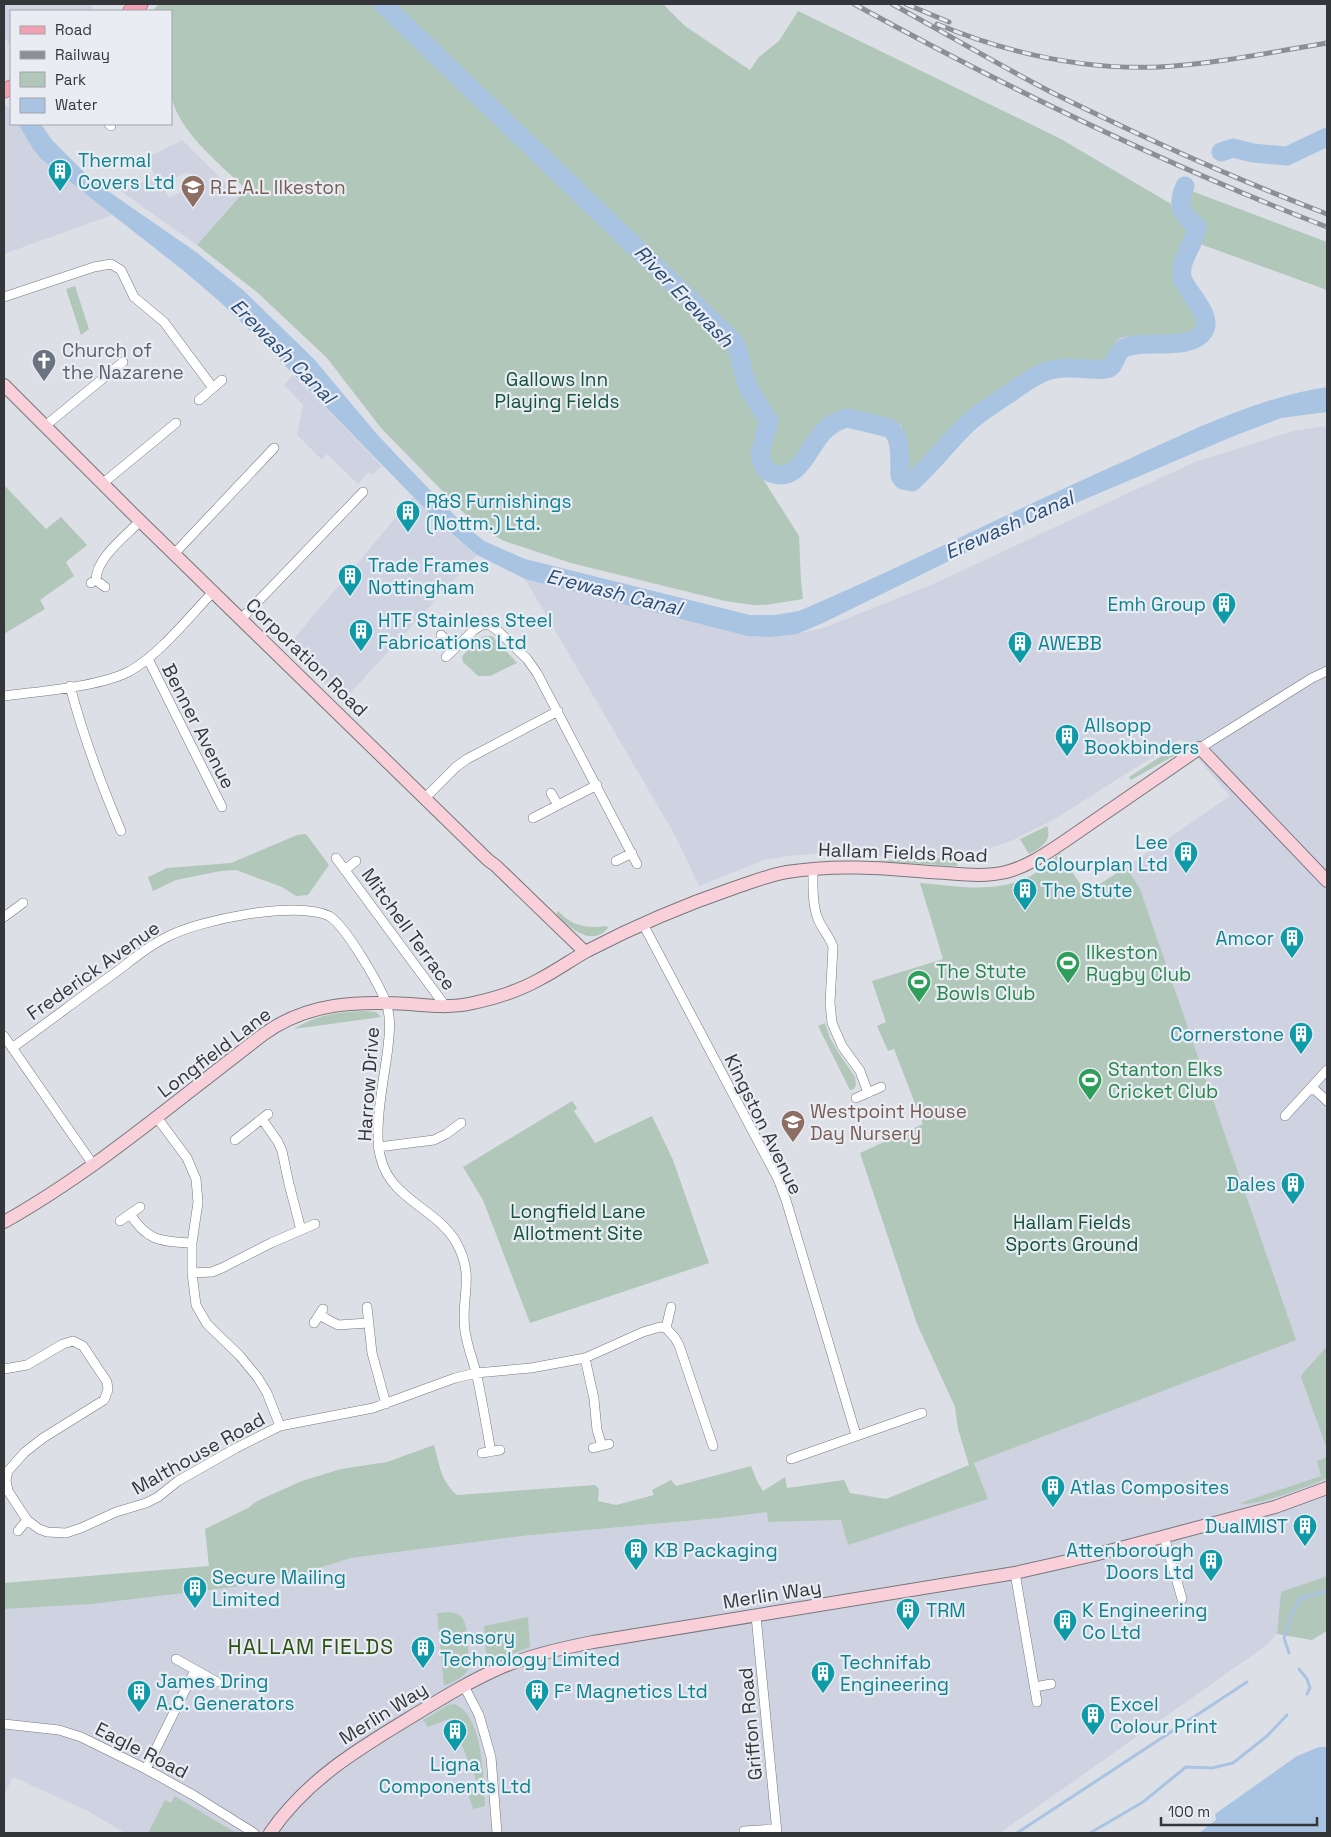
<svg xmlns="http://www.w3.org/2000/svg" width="1331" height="1837" font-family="'Space Grotesk',sans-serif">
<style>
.built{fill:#cfd3e1;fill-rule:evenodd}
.green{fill:#b0c7b9}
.water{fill:#a9c4e2}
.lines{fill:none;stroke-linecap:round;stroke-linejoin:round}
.stream{stroke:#a9c4e2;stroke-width:3}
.river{stroke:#a9c4e2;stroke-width:19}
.street-casing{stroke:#76787d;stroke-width:10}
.secondary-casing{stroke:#76787d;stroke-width:14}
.primary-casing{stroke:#ab5368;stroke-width:15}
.street{stroke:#fff;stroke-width:9}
.secondary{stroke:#f9d0d9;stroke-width:12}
.primary{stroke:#f2a1b3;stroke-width:14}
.rail-casing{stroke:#8e8f94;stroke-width:5}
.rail{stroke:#eaecf3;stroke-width:3;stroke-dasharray:9;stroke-linecap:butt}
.labels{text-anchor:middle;stroke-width:4.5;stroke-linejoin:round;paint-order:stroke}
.culture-label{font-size:19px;fill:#0d838f;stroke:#eaecf3;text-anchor:start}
.education-label{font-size:19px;fill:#785e54;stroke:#eaecf3;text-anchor:start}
.worship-label{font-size:19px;fill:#5b616d;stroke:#eaecf3;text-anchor:start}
.park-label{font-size:19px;fill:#125437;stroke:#eaecf3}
.street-label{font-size:19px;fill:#353639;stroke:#eaecf3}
.leisure-label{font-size:19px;fill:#27864d;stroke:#eaecf3;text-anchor:start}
.water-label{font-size:20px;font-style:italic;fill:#274d76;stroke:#eaecf3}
.quarter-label{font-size:21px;letter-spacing:1px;fill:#2a5012;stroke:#eaecf3}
</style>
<rect width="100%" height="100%" fill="#dddfe6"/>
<path class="built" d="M4,4h88l-1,1 3,6h-83v34l-1,1 -6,-11z
M6,105l5,8v11h7l15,25 8,10 71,56 -108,39v-148z
M182,140l57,56 -42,49 -78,-55 37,-12 -10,-20zM185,173l10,1 4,9 -30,15 -7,-13z
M293,375l89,91 -10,9 -3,-3 -11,12 -31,-30 -5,6 -25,-25 6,-30 -19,-20z
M1327,426v920l-24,27 24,31v172l-45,16 -5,42 -10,11 -267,188h-875l-37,-22 -75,-34 -9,18v-186l88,-5 159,-19 52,-12 48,-15 171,-22 198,-18 47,-6 1,10 74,-2 6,24 139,-45 -13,-36 321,-123 -155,-451 -14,-22 104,-71 -49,-57 -126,80 -44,22 -27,9 -23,5 -29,2 -121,-3 -23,2 -24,4 -65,26 -23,-49 -151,-258 222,57 24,1 26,-3 26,-6 110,-44 262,-122 98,-31z
M413,497l39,38 25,20 -134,146 -56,-54z"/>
<path class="green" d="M159,4h214l361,345 12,43 15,23 3,10 -2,12 -7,19 1,12 43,68 2,45 2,18 -38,6h-12l-28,-4 -154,-38 -67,-22 -22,-13 -17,-14 -46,-47 -38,-39 -54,-70 -69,-65 -61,-48 49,-56c-25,-24 -71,-60 -75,-96 -2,-27 0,-55 0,-82h-19z
M391,4h272l22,22 65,44 9,-13 20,-16 19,-30 263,128 110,65 4,9 18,16 1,6 -19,33c2,19 36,49 25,62 -4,5 -41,12 -48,12 -11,-2 -23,-10 -34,-2 -7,5 -9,17 -12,24l-6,2 -37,-4 -29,9 -69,50 -48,50 -7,5h-4l-3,-5 1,-35 -3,-11 -27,-3 -30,-9c-10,4 -20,10 -26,18 -12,15 -17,35 -36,41 -7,-5 -13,-9 -14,-18l7,-33 -23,-37 -4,-32 -4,-8 -137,-136 -34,-28z
M1189,190l138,52v48l-127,-46c2,-9 4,-21 -2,-29 -4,-6 -12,-7 -14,-15z
M75,286l14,43 -8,6 -15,-46z
M4,485l42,44 15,-12 26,28 -21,17 8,14 -34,24 5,9 -41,25z
M484,636h8l25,27 -27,13h-12l-15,-14 -1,-6z
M1177,746l-2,9 -44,25 -2,-3z
M1047,826c6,15 -7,22 -18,28l-9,-15z
M306,834l23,31 -21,30 -12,1 -14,-9 -46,-17 -15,1 -45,9 -23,11 -5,-14 19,-9 64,-5 66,-28z
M1060,853l26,40 40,-26 14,22 156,451 -322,123 14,36 -140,46 -7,-25 -73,2 -1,-10 -47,6 -198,18 -171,22 -48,15 -52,12 -159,19 -88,5v-26l205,-17 -4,-37 43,-21 9,-7 45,-20 39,-12 46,-7 47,-17c6,21 6,35 23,50l138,-10 4,4 -1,12 18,4 38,-10 -2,-5 19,-10 5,6 75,-20 6,15 6,10 22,-14 2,11 57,-8 6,13 36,6 83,-34 -11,-36 -3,-22 -38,-83 -57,-171 63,-29 -29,-75 -6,2 -11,-25 9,-4 -14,-41 71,-22 -23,-76c36,3 75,11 109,-6 11,-6 21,-15 31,-24z
M959,857l-2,9 -84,-5z
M558,911c14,15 29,18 49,15l1,2c-17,20 -39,-1 -52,-14z
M363,1011l13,1 5,5 -87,12c21,-14 45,-17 69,-18z
M825,1023l5,15 8,14 17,25 1,8 -2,4 -4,1 -32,-64z
M572,1101l5,7 -3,3 21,32 57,-27 21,44 36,103 -179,60 -47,-123 -20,-33z
M1327,1346v103l-26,-72 2,-4z
M1327,1457v21c-14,7 -74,30 -87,25l81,-27 -4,-15z
M1327,1576v55l-15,9 -35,-6 4,-42z
M450,1612c2,1 5,1 8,2 12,6 10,39 11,51 -1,12 -15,16 -25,21l-7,-73z
M528,1617l2,30 -33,13 -6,-1 -5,-5 -2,-28z
M454,1704c29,9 30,77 31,102l-12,3 -6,-18 11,-6 -27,-67 -23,9 -5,-7 25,-15z
M175,1796l61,37h-88l17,-33 6,3z"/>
<path class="water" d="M18,124h23l11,16 40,40 104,72 47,38 71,69 61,73 30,32 57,59 22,18 41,18 225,56h25l24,-4c111,-48 219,-103 330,-152 61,-28 131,-62 198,-72v25l-46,6 -47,18 -224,95 -187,92 -26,11 -26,3 -24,-1 -222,-57 -48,-24 -39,-33 -175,-179 -44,-42 -35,-30 -143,-112 -8,-10z
M1319,1747h8v86h-128l17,-13 -1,-6 82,-58z"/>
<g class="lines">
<path class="stream" d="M1289,1653l-5,-15 8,-25 9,-15 26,-7
M1299,1669l8,10 3,9 -3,6
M1017,1833l230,-151
M1090,1833l53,-31 43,-35 26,1 21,-5 34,-27 20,-21"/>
<path class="river" d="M383,4l351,338c7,14 8,28 13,42 5,13 15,24 22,37l-9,33c1,8 3,15 11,19 28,11 37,-26 53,-42 6,-6 15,-11 23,-13l42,10c14,9 10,33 11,48l3,4 9,2c19,-17 34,-37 52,-55 14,-14 33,-25 49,-36 9,-6 19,-14 29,-18 16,-7 32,-5 49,-4 4,0 10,1 15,0 11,-2 8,-16 18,-21 19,-10 66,5 80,-17 10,-16 -19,-40 -22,-54 -3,-18 13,-32 15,-50 -15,-13 -21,-21 -12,-41
M1221,152l12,-4 20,5 34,3 40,-19"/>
<defs>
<path id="street" d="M109,124l2,2
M4,297l90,-30 17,-3 10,6 13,27 30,25 49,66
M199,400l23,-20
M45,426l78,-64
M102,484l74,-61
M174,554l100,-106
M96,580c0,-22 30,-44 44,-59
M91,583l5,-3 9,7
M241,619l122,-127
M441,635l14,13
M446,657l28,-27 9,-6 7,1 7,5 30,29 10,14 100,191
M148,659l74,148
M70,686c13,50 31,98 51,145
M4,696c36,-5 96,-9 126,-25 30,-17 59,-54 83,-79
M1200,748l112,-70 15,-7
M551,793l7,12
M425,798l31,-31 11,-8 91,-48
M533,818l64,-33
M336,858l110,149
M616,861l16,-8
M813,868c0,17 -1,36 5,51 4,10 12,18 15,28l-3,56 2,20 10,23 18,25 8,22
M345,870l11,-9
M4,917l19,-14
M643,924l135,255 8,21 70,235
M4,1036l90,130
M12,1048c35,-25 69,-51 104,-76 16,-12 32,-26 51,-35 31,-17 130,-37 162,-21 16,9 51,69 57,87 6,16 3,35 1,52 -4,28 -14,78 -6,104 10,40 56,50 75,83 20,36 4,54 9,89 2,14 7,27 11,41 6,26 10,53 15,80
M1312,1087l15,14
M856,1098l25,-11
M1285,1116l42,-46
M158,1119l29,39 9,21 2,23 -6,41v30l4,32 11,19 33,32 18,22 9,15 13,33
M235,1140l33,-26
M378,1147l56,-7 12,-6 15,-11
M130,1214c18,28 31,27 62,29
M120,1221l20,-14
M301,1230l14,-6
M192,1273l20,-1 10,-4 49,-25 30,-13 -12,-46 -7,-33 -4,-9 -16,-23
M367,1307l5,46 14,51
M671,1307l-5,21 9,10 4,7 34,101
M319,1315l19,10 30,-2
M314,1323l9,-14
M585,1358l9,41 3,31 5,16
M4,1369l23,-4 36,-21 10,-3 10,5 24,36 1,8 -4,10 -61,38 -18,14 -17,19 -2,9 2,11 19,29 12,9 8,3 19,1 15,-5 35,-16 30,-9 12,-6 20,-16 58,-33 44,-22 93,-18 82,-30 21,-5 55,-5 54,-10 58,-26 17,-5 6,1
M593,1448l16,-4
M482,1453l18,-3
M791,1459l131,-46
M18,1531l9,-11
M1164,1536l18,63
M1015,1573l22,129
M756,1616l21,217
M176,1659l41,23
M464,1686l15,29 12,42 6,76
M1035,1687l16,-3
M4,1724l55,6 22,7 65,32 47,26 61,38
M146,1769l49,-99
M744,1831l32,-2"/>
<path id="secondary" d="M4,385l128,128 356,347 8,6 89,86
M4,1222c94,-53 174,-123 260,-188 44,-32 94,-33 146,-30 21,2 42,4 63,-1 23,-5 46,-12 67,-24 16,-8 31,-19 47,-28 48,-25 97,-46 147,-63 18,-6 35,-13 53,-16 48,-8 95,-4 143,0 24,1 52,6 76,0 20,-5 38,-17 56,-29l138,-95 127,133
M270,1833c38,-55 90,-85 146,-119 28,-17 56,-34 86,-47 30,-12 60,-19 91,-25l422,-69 79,-18 181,-48 52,-19"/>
<path id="primary" d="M130,11l11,-7
M4,91l7,-4"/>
</defs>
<use href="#street" class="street-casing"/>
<use href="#secondary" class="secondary-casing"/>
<use href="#primary" class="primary-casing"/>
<use href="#street" class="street"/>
<use href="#secondary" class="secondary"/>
<use href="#primary" class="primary"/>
<defs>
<path id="rail" d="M854,4c153,84 310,160 473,223
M892,4c55,30 108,62 163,90 89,44 180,85 272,120
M906,4l43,18
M937,24c70,29 146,46 222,43 56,-3 113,-15 168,-24"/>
</defs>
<use href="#rail" class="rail-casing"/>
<use href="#rail" class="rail"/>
</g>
<defs>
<symbol id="building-pin" viewBox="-11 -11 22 30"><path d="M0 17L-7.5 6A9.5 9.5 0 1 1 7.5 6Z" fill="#0f9aa8" stroke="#eaecf3"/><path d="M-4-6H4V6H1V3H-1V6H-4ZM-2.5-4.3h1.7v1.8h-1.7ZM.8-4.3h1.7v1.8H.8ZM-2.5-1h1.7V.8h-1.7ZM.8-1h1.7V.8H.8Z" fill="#fff"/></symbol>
<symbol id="school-pin" viewBox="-11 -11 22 30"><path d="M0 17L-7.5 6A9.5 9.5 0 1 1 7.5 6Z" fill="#8d6e63" stroke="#eaecf3"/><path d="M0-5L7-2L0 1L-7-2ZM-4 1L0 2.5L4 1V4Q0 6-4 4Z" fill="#fff"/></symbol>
<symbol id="church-pin" viewBox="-11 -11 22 30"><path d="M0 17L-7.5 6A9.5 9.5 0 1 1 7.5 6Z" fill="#6b7280" stroke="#eaecf3"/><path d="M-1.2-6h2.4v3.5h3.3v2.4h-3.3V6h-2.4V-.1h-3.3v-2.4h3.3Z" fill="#fff"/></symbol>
<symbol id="stadium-pin" viewBox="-11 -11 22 30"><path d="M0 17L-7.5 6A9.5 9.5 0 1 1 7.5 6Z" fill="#2e9e5b" stroke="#eaecf3"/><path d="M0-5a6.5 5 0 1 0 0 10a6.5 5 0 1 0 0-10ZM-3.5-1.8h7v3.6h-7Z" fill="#fff"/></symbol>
</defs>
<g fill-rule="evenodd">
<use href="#building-pin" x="46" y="157" width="28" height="38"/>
<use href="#school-pin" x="179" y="173" width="28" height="38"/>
<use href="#church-pin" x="30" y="347" width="28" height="38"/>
<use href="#building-pin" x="394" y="498" width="28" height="38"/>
<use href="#building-pin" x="336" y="562" width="28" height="38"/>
<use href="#building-pin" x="1210" y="590" width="28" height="38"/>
<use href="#building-pin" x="347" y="617" width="28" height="38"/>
<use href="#building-pin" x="1006" y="629" width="28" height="38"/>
<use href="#building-pin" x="1053" y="722" width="28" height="38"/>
<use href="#building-pin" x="1172" y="839" width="28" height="38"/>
<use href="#building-pin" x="1011" y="876" width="28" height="38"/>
<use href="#building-pin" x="1278" y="924" width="28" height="38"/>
<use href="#stadium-pin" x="1054" y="949" width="28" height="38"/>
<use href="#stadium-pin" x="905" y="968" width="28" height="38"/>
<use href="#building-pin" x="1287" y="1020" width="28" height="38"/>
<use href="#stadium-pin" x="1076" y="1066" width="28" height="38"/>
<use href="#school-pin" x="779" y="1108" width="28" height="38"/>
<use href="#building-pin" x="1279" y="1170" width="28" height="38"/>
<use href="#building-pin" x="1039" y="1473" width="28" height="38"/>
<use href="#building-pin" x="1291" y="1512" width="28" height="38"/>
<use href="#building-pin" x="622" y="1536" width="28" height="38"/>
<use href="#building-pin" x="1197" y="1547" width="28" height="38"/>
<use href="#building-pin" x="181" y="1574" width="28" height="38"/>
<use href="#building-pin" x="894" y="1596" width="28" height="38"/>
<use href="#building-pin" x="1051" y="1607" width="28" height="38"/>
<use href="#building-pin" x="409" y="1634" width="28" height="38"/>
<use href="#building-pin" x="809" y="1659" width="28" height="38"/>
<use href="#building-pin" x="523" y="1677" width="28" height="38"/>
<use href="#building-pin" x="125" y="1678" width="28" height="38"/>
<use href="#building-pin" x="1079" y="1701" width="28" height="38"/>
<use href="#building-pin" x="441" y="1717" width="28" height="38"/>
</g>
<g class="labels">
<g class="culture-label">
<text x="78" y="167">Thermal<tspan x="78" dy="22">Covers Ltd</tspan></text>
<text x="426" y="508">R&amp;S Furnishings<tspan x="426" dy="22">(Nottm.) Ltd.</tspan></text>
<text x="368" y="572">Trade Frames<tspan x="368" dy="22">Nottingham</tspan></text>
<text x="1206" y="611" text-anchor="end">Emh Group</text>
<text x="378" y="627">HTF Stainless Steel<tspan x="378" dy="22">Fabrications Ltd</tspan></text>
<text x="1038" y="650">AWEBB</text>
<text x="1084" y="732">Allsopp<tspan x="1084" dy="22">Bookbinders</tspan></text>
<text x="1168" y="849" text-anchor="end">Lee<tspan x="1168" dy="22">Colourplan Ltd</tspan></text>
<text x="1042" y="897">The Stute</text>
<text x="1274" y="945" text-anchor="end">Amcor</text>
<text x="1284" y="1041" text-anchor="end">Cornerstone</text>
<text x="1276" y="1191" text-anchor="end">Dales</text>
<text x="1070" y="1494">Atlas Composites</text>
<text x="1288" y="1533" text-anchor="end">DualMIST</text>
<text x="654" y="1557">KB Packaging</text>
<text x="1194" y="1557" text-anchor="end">Attenborough<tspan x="1194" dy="22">Doors Ltd</tspan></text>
<text x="212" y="1584">Secure Mailing<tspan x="212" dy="22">Limited</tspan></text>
<text x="926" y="1617">TRM</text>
<text x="1082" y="1617">K Engineering<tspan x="1082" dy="22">Co Ltd</tspan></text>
<text x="440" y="1644">Sensory<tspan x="440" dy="22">Technology Limited</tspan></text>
<text x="840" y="1669">Technifab<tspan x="840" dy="22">Engineering</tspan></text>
<text x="156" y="1688">James Dring<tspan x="156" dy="22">A.C. Generators</tspan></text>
<text x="554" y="1698">F² Magnetics Ltd</text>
<text x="1110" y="1711">Excel<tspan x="1110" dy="22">Colour Print</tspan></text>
<text x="455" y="1771" text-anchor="middle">Ligna<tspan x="455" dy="22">Components Ltd</tspan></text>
</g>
<g class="education-label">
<text x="210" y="194">R.E.A.L Ilkeston</text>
<text x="810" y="1118">Westpoint House<tspan x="810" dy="22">Day Nursery</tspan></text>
</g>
<g class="worship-label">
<text x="62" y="357">Church of<tspan x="62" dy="22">the Nazarene</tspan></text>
</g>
<g class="park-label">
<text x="557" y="386">Gallows Inn<tspan x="557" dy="22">Playing Fields</tspan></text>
<text x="578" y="1218">Longfield Lane<tspan x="578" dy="22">Allotment Site</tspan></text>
<text x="1072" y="1229">Hallam Fields<tspan x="1072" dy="22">Sports Ground</tspan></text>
</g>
<g class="street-label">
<text transform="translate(307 657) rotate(44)" y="7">Corporation Road</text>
<text transform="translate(199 726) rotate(63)" y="7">Benner Avenue</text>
<text transform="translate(903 852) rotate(2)" y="7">Hallam Fields Road</text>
<text transform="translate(409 929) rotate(54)" y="7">Mitchell Terrace</text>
<text transform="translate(93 970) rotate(-35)" y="7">Frederick Avenue</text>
<text transform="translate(214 1052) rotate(-37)" y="7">Longfield Lane</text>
<text transform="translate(368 1084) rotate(-86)" y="7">Harrow Drive</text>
<text transform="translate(764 1124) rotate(64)" y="7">Kingston Avenue</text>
<text transform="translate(198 1453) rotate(-29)" y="7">Malthouse Road</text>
<text transform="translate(772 1594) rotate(-9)" y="7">Merlin Way</text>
<text transform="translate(383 1713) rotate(-32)" y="7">Merlin Way</text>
<text transform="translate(750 1724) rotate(-95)" y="7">Griffon Road</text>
<text transform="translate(142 1750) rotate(27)" y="7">Eagle Road</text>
</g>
<g class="leisure-label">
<text x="1086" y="959">Ilkeston<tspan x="1086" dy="22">Rugby Club</tspan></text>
<text x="936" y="978">The Stute<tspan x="936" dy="22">Bowls Club</tspan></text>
<text x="1108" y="1076">Stanton Elks<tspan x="1108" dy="22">Cricket Club</tspan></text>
</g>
<g class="water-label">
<text transform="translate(684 296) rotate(46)" y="7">River Erewash</text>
<text transform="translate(283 351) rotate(45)" y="7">Erewash Canal</text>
<text transform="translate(1009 525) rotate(-24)" y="7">Erewash Canal</text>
<text transform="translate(614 592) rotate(14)" y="7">Erewash Canal</text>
</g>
<g class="quarter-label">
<text x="311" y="1654">HALLAM FIELDS</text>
</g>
</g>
<rect width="1331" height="1837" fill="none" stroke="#353639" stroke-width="10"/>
<rect x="10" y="10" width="162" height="115" fill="#eaecf3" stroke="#a2a3a9"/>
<rect x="20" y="26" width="25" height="8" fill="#f2a1b3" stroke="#a2a3a9"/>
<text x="55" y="35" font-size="15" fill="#353639">Road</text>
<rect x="20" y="51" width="25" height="8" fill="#8e8f94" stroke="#a2a3a9"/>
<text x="55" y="60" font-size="15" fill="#353639">Railway</text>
<rect x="20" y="72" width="25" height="15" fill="#b0c7b9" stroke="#a2a3a9"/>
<text x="55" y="85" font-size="15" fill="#353639">Park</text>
<rect x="20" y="98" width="25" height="15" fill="#a9c4e2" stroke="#a2a3a9"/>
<text x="55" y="110" font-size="15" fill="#353639">Water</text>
<path d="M1161 1817v8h156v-8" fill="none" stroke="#353639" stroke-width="2.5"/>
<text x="1168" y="1817" font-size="15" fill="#353639" stroke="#eaecf3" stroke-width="4" paint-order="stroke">100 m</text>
</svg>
